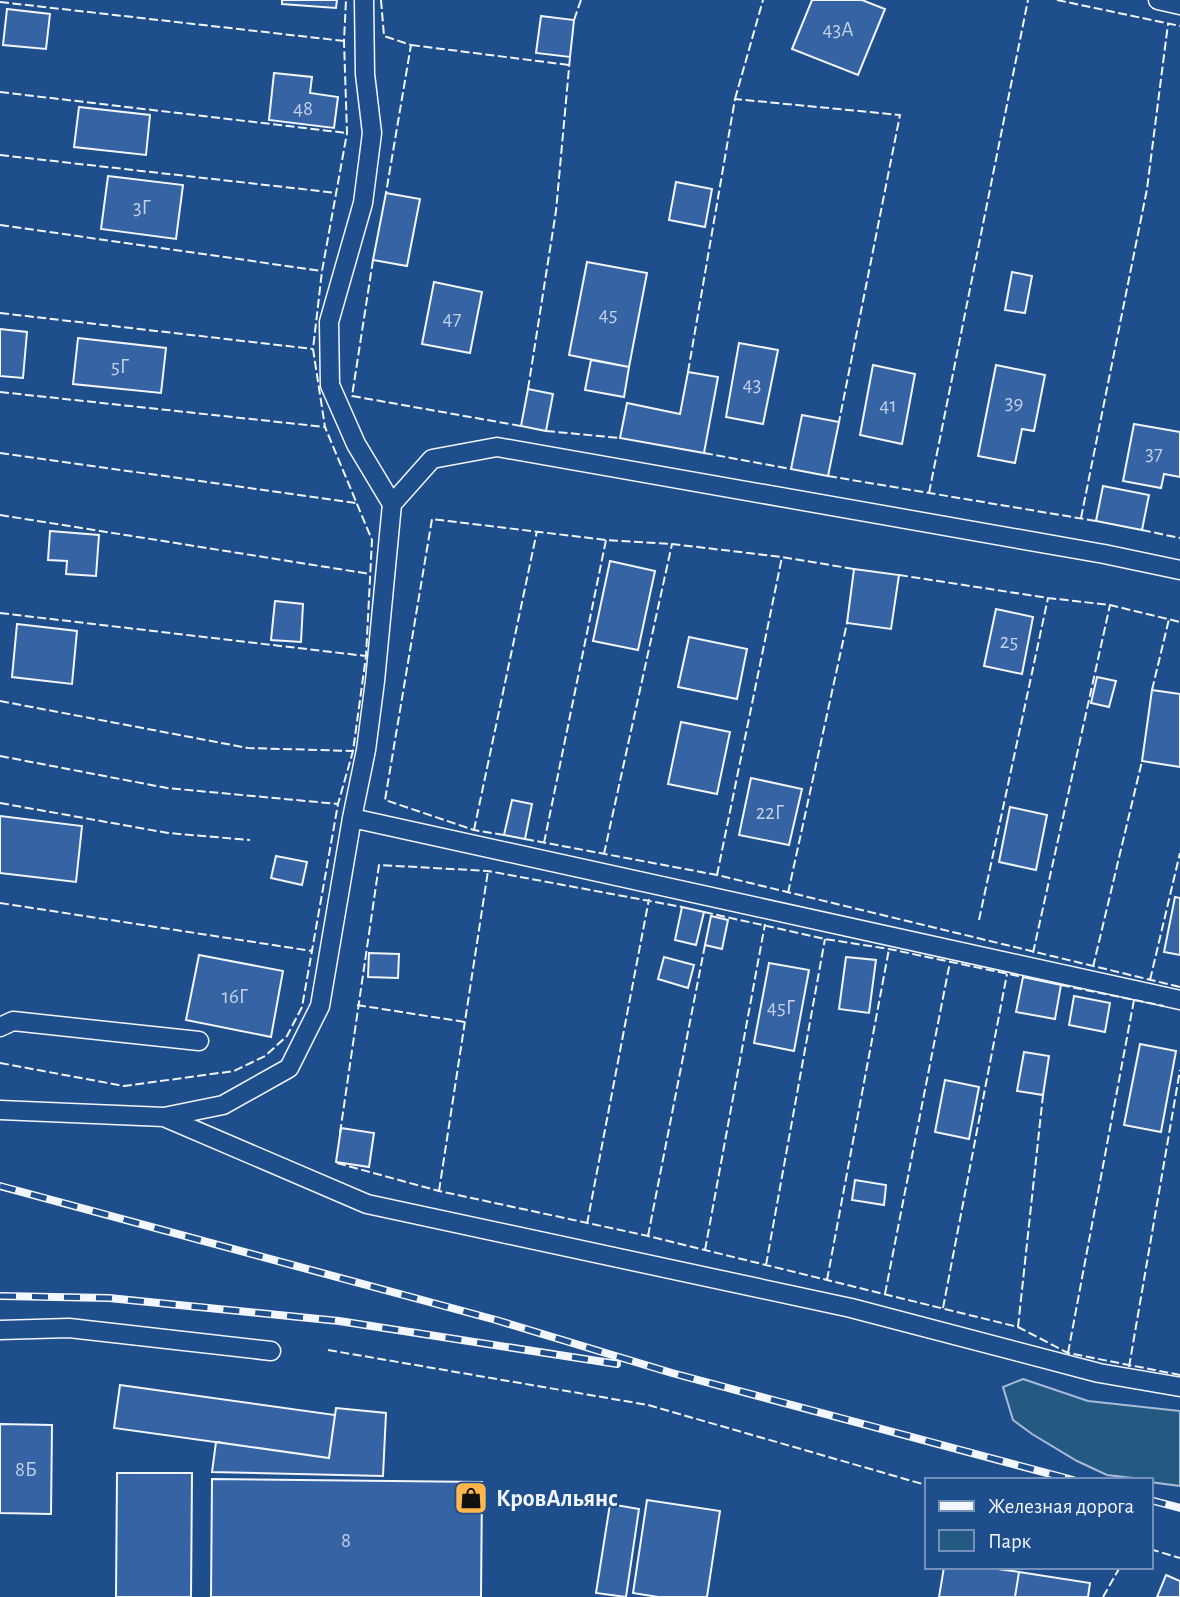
<svg xmlns="http://www.w3.org/2000/svg" width="1180" height="1597" font-family="'Alegreya Sans',sans-serif">
<style>
.green{fill:#245a82;stroke:#a8bbd7;stroke-width:2}
.building{fill:#3563a3;stroke:#f2f6ff;stroke-width:2}
.lines{fill:none;stroke-linecap:round;stroke-linejoin:round}
.service-casing{stroke:#f2f6ff;stroke-width:21}
.service{stroke:#1f4e8c;stroke-width:18}
.rail-casing{stroke:#f2f6ff;stroke-width:8}
.rail{stroke:#1f4e8c;stroke-width:5;stroke-dasharray:16;stroke-linecap:butt}
.fence{stroke:#f2f6ff;stroke-width:2;stroke-dasharray:9 3.5;stroke-linecap:butt}
.labels{text-anchor:middle;stroke-width:5;stroke-linejoin:round;paint-order:stroke}
.number-label{font-size:21px;fill:#c3d1e8}
.poi-label{font-size:24px;font-weight:bold;fill:#f2f6ff;stroke:#1f4e8c;text-anchor:start}
</style>
<rect width="100%" height="100%" fill="#1f4e8c"/>
<path class="green" d="M1023,1379l65,22 92,10v75l-30,-4v-2l-43,-5 -30,-14 -45,-27 -19,-14 -10,-33z"/>
<path class="building" d="M282,0h55l-1,8 -54,-4z
M812,0h50l23,9 -27,66 -66,-26z
M7,9l43,5 -4,35 -43,-4z
M541,16l33,4 -4,37 -34,-4z
M274,73l38,4 -2,16 28,4 -4,31 -65,-8z
M79,107l71,8 -4,40 -72,-8z
M108,176l75,9 -7,54 -75,-10z
M676,182l36,7 -7,38 -36,-7z
M386,193l34,6 -13,67 -34,-6z
M587,262l60,11 -18,94 -60,-12z
M1012,272l20,4 -7,37 -20,-3z
M434,282l48,10 -12,61 -48,-9z
M0,329l27,3 -4,46 -23,-2z
M78,338l88,10 -5,45 -88,-9z
M739,343l39,7 -15,74 -37,-7z
M591,360l38,7 -5,30 -39,-7z
M873,365l42,9 -13,70 -42,-9z
M996,365l49,10 -11,56 -12,-2 -7,34 -37,-7z
M688,372l30,5 -14,76 -84,-15 7,-35 53,11z
M528,389l25,5 -7,37 -25,-5z
M802,415l37,7 -11,54 -37,-7z
M1134,424l46,8v45l-16,-3 -3,14 -38,-7z
M1103,486l46,9 -7,35 -46,-9z
M50,531l49,4 -3,41 -30,-2 1,-13 -19,-1z
M610,561l45,10 -17,79 -45,-9z
M854,569l45,6 -8,54 -44,-6z
M275,601l28,3 -2,38 -30,-2z
M996,609l37,8 -11,57 -38,-8z
M17,624l60,7 -5,53 -60,-7z
M689,637l58,12 -10,50 -59,-12z
M1097,677l19,4 -7,26 -18,-4z
M1152,690l28,4v73l-38,-6z
M681,722l49,10 -13,62 -49,-10z
M751,778l51,11 -13,56 -50,-10z
M512,800l20,4 -7,35 -21,-4z
M1010,807l37,8 -11,55 -37,-8z
M0,816l82,10 -6,56 -76,-9z
M276,856l31,6 -5,23 -31,-7z
M1175,897l5,1v57l-16,-3z
M682,907l22,5 -8,33 -21,-5z
M711,916l17,4 -6,29 -17,-4z
M369,953l30,1 -1,24 -30,-1z
M199,955l84,16 -12,66 -85,-17z
M664,957l30,8 -6,23 -30,-9z
M846,957l30,3 -7,53 -30,-4z
M769,963l40,7 -15,81 -40,-8z
M1023,977l38,8 -6,34 -39,-7z
M1074,996l36,7 -5,29 -36,-7z
M1140,1044l36,7 -15,81 -37,-7z
M1024,1052l25,4 -6,39 -26,-4z
M945,1080l34,7 -10,52 -34,-7z
M341,1128l33,5 -5,34 -33,-5z
M855,1180l31,5 -2,20 -32,-5z
M120,1385l215,30 -6,43 -215,-30z
M336,1408l50,5 -3,63 -171,-4 4,-30 113,16z
M0,1424l52,1 -1,89 -51,-1z
M117,1473h75l-1,124h-75z
M212,1479l270,3 -1,115h-270z
M647,1500l73,11 -13,86h-49l-25,-4z
M610,1504l29,5 -13,88 -30,-4z
M944,1567h39l36,5 -4,25h-76z
M1019,1572l71,11 -2,14h-73z
M1166,1575l14,6v16h-23z"/>
<g class="lines">
<defs>
<path id="service" d="M1158,0l22,5
M392,504l40,-45 65,-12 607,107 76,16
M352,818l828,182
M0,1027l13,-6 186,20
M0,1110l164,7 59,-12 66,-37 31,-62 32,-188 14,-68 9,-69 17,-177 -36,-60 -26,-59 -1,-63 34,-119 9,-70 -7,-59 -1,-74
M164,1117l203,87 484,104 248,65 81,14
M0,1330l69,-2 202,23"/>
</defs>
<use href="#service" class="service-casing"/>
<use href="#service" class="service"/>
<defs>
<path id="rail" d="M0,1186l496,134 176,53 401,107
M0,1296l109,2 230,23 278,43
M1150,1500l30,8"/>
</defs>
<use href="#rail" class="rail-casing"/>
<use href="#rail" class="rail"/>
<path class="fence" d="M381,0l3,36 27,9 -25,148
M1057,0l123,26
M0,2l344,39
M574,20l7,-20
M411,45l158,20
M0,92l347,41
M735,99l28,-99
M0,155l337,38
M0,225l322,46
M373,260l-21,136 169,30
M0,313l313,36
M688,372l47,-273 165,16 -61,307
M528,389l28,-178 14,-154
M0,392l325,35
M546,431l74,7
M0,453l356,50
M704,453l87,16
M828,476l268,45
M929,493l99,-493
M0,515l370,59
M1081,518l66,-329 21,-165
M1142,530l38,8
M899,575l149,23 62,7 70,17
M0,613l366,43
M1152,690l17,-71
M0,701l248,47 105,3
M0,756l167,32 171,16
M0,803l168,30 82,7
M474,830l63,-299
M504,835l-30,-5 -89,-30 47,-281 174,21 66,4 110,13 72,12
M525,839l192,36 463,112
M544,843l62,-303
M604,854l68,-310
M717,875l65,-318
M788,893l59,-270
M0,903l312,48
M704,912l121,27 64,10 134,28
M979,920l69,-322
M1033,953l77,-348
M1093,967l49,-206
M1150,980l30,-127
M1061,985l103,21
M357,1005l108,17
M0,1063l124,23 110,-15 31,-15 22,-20 15,-29 36,-203 15,-53 13,-95 6,-116 -47,-113 -12,-78 9,-78 25,-138 -3,-92 2,-41
M340,1133l39,-268 109,6 194,36
M337,1163l102,28 209,45 370,91 50,26 112,22
M439,1191l49,-320
M587,1224l62,-325
M648,1236l57,-291
M705,1250l60,-326
M766,1265l59,-326
M827,1280l62,-331
M885,1294l65,-332
M943,1308l64,-334
M1018,1327l25,-232
M328,1350l320,55 278,80
M1068,1353l66,-353
M1129,1367l51,-297
M1150,1549l30,9
M1103,1597l17,-30"/>
</g>
<defs>
<symbol id="shop-square" viewBox="-11 -11 22 22"><rect x="-9" y="-9" width="18" height="18" rx="4" fill="#ffb74d" stroke="#1f4e8c"/><path d="M-5-2.5h2.3a2.7 3.5 0 0 1 5.4 0H5L5.5 6h-11ZM-1.5-2.5h3a1.5 2.3 0 0 0-3 0Z" fill="#111"/></symbol>
</defs>
<g fill-rule="evenodd">
<use href="#shop-square" x="452" y="1479" width="38" height="38"/>
</g>
<g class="labels">
<g class="number-label">
<text x="838" y="36">43А</text>
<text x="303" y="115">48</text>
<text x="142" y="214">3Г</text>
<text x="608" y="321">45</text>
<text x="452" y="325">47</text>
<text x="120" y="373">5Г</text>
<text x="752" y="391">43</text>
<text x="1014" y="409">39</text>
<text x="888" y="412">41</text>
<text x="1154" y="460">37</text>
<text x="1009" y="648">25</text>
<text x="770" y="819">22Г</text>
<text x="235" y="1003">16Г</text>
<text x="781" y="1014">45Г</text>
<text x="26" y="1476">8Б</text>
<text x="346" y="1547">8</text>
</g>
<g class="poi-label">
<text x="496" y="1506">КровАльянс</text>
</g>
</g>
<rect x="925" y="1478" width="228" height="91" fill="#1f4e8c" stroke="#7391ba" stroke-width="2"/>
<rect x="939" y="1501" width="35" height="10" fill="#f2f6ff" stroke="#7391ba" stroke-width="2"/>
<text x="988" y="1513" font-size="21" fill="#f2f6ff">Железная дорога</text>
<rect x="939" y="1530" width="35" height="21" fill="#245a82" stroke="#7391ba" stroke-width="2"/>
<text x="988" y="1548" font-size="21" fill="#f2f6ff">Парк</text>
</svg>
